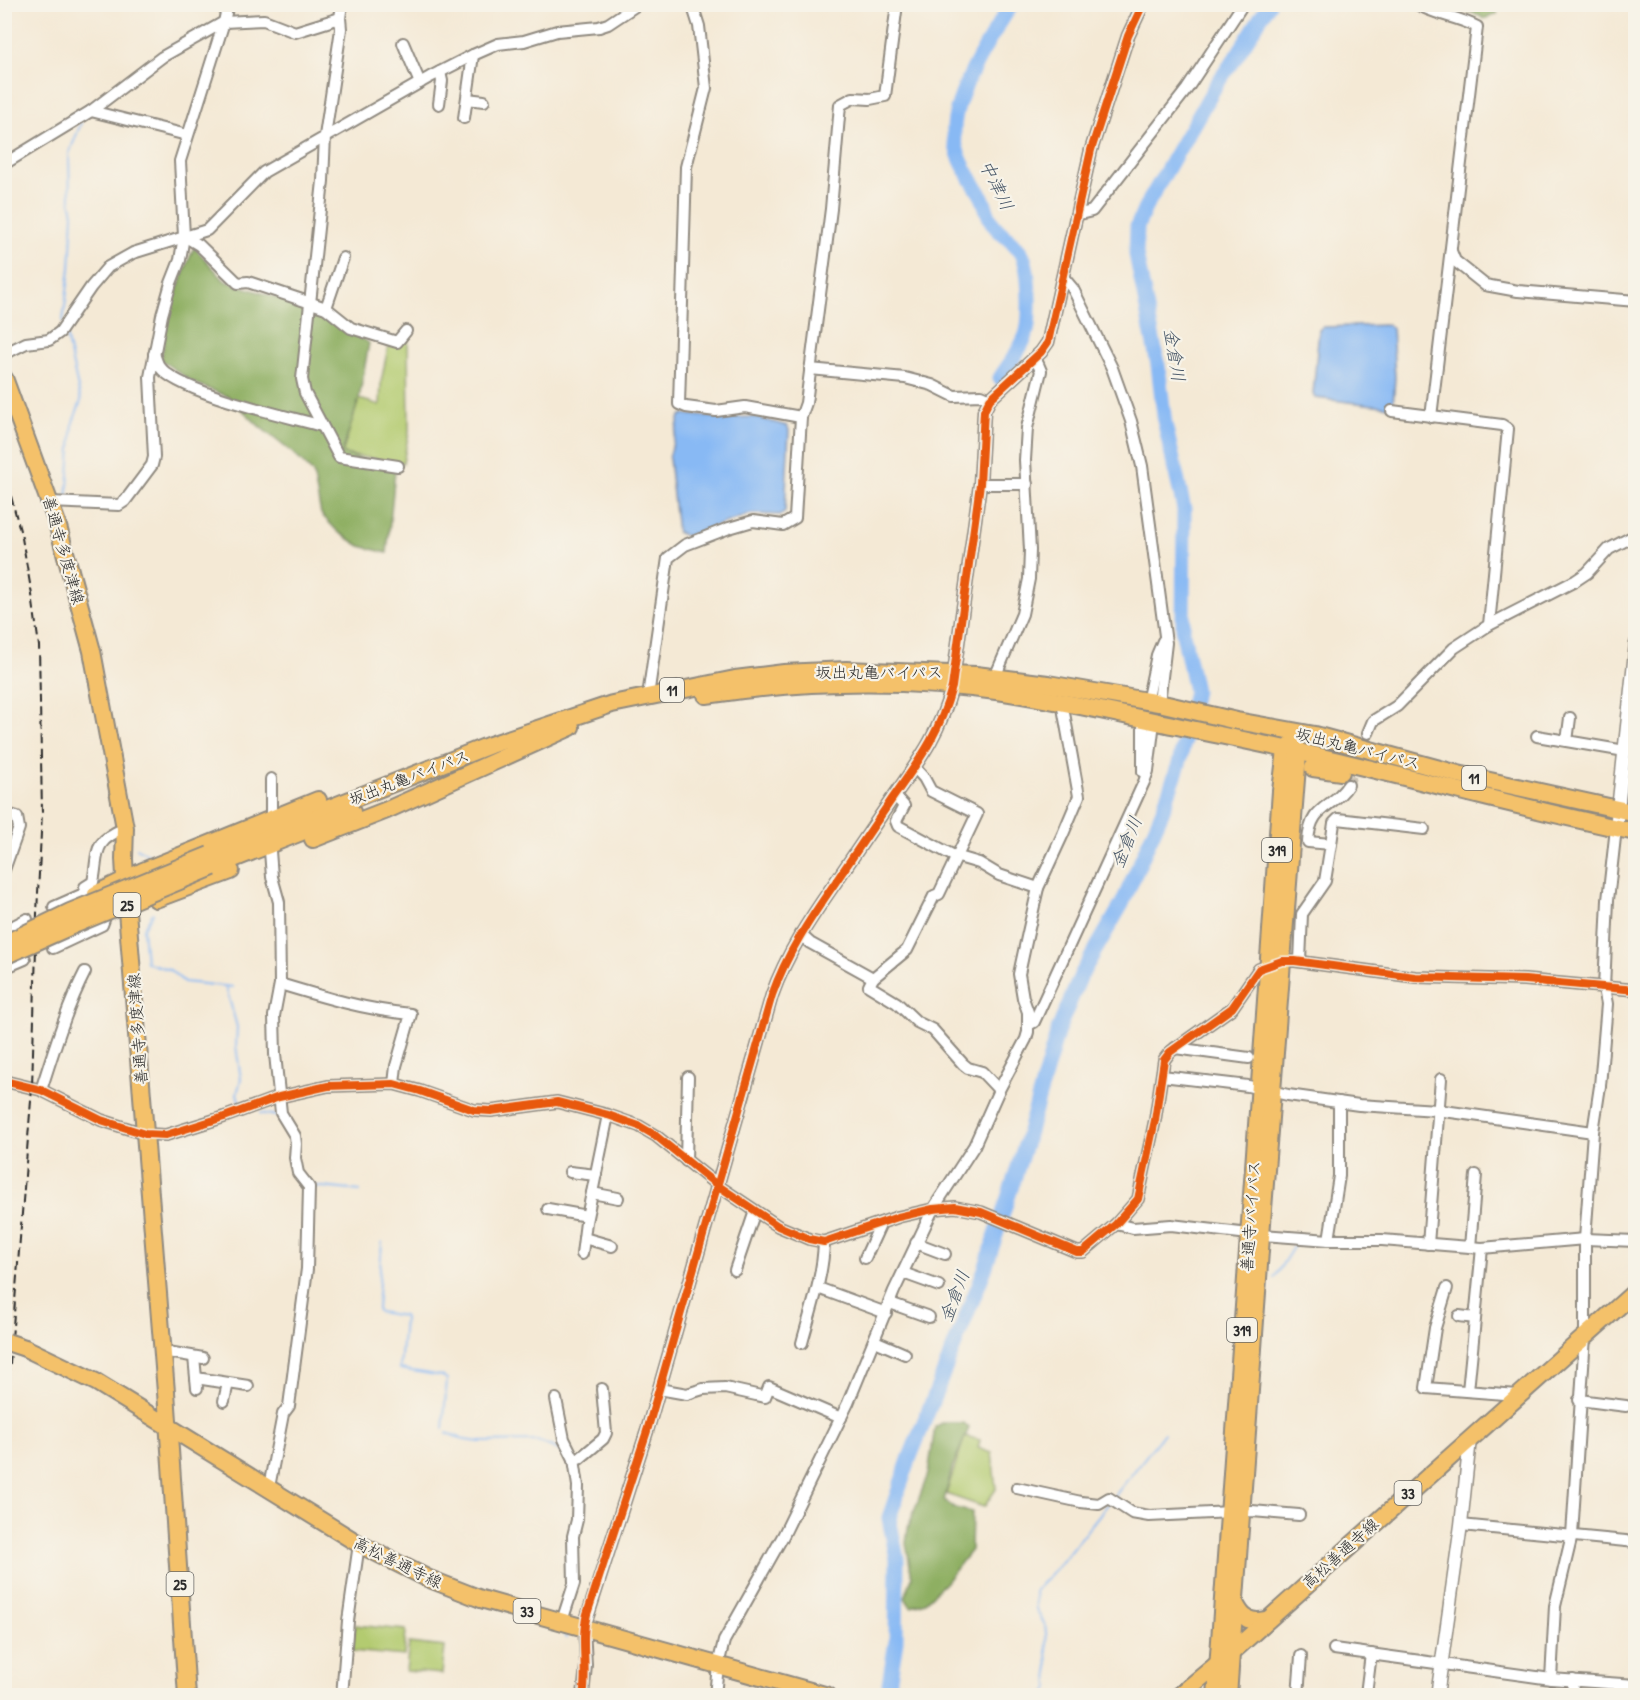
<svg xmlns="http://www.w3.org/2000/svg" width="1640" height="1700" font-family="'Patrick Hand','Klee One',sans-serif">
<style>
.green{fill:#b3cb70;stroke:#6f7b4e;stroke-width:1.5}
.forest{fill:#8eaf62;stroke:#5c6d46;stroke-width:1.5}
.water{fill:#88b9f4;stroke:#5a7290;stroke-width:1.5}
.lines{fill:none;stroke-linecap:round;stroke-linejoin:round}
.stream{stroke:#88b9f4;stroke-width:2}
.river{stroke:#88b9f4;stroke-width:15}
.minor-tunnel{stroke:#ccc3b3;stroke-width:10;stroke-dasharray:10 5;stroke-linecap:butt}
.minor-casing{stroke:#908a80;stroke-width:14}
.tertiary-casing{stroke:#908a80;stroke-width:15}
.primary-casing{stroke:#908a80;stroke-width:20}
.trunk-casing{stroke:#908a80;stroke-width:20}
.minor{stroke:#fff;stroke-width:10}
.tertiary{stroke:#fff;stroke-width:12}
.primary{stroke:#f4c16a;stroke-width:16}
.trunk{stroke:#f4c16a;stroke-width:16}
.rail{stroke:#2b2b2b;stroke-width:2;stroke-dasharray:9 4.5;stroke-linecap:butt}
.primary-bridge-casing{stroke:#908a80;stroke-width:20;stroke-linecap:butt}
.trunk-bridge-casing{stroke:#908a80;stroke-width:20;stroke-linecap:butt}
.primary-bridge{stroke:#f4c16a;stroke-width:16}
.trunk-bridge{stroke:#f4c16a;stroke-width:16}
.cycleway-casing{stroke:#f7f3e8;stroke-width:11}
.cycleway{stroke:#e8590c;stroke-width:8}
.labels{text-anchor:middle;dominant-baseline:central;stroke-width:4.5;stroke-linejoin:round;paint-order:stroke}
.shield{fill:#f7f3e8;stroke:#686764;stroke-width:1.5}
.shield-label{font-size:15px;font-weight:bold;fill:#2b2b2b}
.street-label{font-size:16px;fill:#2b2b2b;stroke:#f7f3e8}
.water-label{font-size:18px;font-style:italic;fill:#475667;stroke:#f7f3e8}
</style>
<rect width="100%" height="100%" fill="#f7f3e8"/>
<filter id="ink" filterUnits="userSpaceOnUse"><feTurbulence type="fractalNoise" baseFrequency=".0167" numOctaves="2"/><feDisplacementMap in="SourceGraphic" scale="12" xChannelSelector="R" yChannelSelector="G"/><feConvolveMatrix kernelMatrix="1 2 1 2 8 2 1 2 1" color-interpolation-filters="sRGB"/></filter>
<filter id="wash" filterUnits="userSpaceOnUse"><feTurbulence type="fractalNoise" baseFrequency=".008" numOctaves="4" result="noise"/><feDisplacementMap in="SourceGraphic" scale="24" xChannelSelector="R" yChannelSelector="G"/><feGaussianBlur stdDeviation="1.35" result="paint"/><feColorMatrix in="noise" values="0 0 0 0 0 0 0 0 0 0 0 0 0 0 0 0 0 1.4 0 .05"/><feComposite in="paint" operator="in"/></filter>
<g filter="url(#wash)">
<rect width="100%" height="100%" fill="#f4e9d5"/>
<g class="green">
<polygon points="408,336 409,432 403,463 342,454 359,399 380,405 381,382 388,347 399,345"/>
<polygon points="965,1436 980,1440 978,1448 992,1453 996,1489 984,1507 946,1494"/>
<polygon points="355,1625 406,1630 404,1656 352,1651"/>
<polygon points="409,1643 445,1647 442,1674 406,1671"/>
</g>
<g class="forest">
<path d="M1432,5H1498L1497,14L1484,19C1468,6 1445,13 1432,5Z"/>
<polygon points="194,247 225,281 303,306 342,325 369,343 359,399 342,453 395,471 387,553 360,546 338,532 321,514 313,473 294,454 260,427 229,397 194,383 161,360 169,310"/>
<polygon points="942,1423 964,1423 969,1428 952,1468 944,1501 955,1508 972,1512 971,1550 945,1583 925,1602 911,1607 905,1598 912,1577 906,1543 908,1528 928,1474 935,1427"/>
</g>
<g class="water">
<polygon points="1388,325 1392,328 1395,377 1393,405 1391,407 1315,398 1313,394 1319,330 1323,327"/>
<polygon points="684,414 718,418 755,417 787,426 789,430 785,512 781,515 751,514 686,536 677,532 669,458 680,416"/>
</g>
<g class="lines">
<g class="stream">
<polyline points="166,49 182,40"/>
<polyline points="63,321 70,268 73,214 70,200 69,154 81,123"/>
<polyline points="66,335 81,401 73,422 67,500"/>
<polyline points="65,523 66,508"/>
<polyline points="137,848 151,857"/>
<polyline points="153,913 143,929 146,962 170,970 184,982 233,987"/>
<polyline points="226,987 237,1027 236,1046 241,1079 237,1094 241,1107"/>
<polyline points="260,1113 277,1116"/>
<polyline points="312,1186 360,1191"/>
<polyline points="382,1242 377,1309 379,1312 403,1316 404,1318 400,1369 442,1376 447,1379 443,1429"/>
<polyline points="1274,1278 1295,1244"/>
<polyline points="447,1433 465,1440 480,1442 537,1441 559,1450 569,1460"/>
<polyline points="1114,1497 1164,1433"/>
<polyline points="562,1630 566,1638"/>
<polyline points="577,1696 579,1687"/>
<polyline points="1045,1696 1049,1688 1046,1633 1045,1625 1036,1609 1035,1591 1061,1563 1108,1504"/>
</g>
<g class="river">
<path d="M1000,378C1009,364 1020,351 1026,335C1031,320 1030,268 1022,254C1015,242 1001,235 993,224C987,216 986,204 981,195C969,176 955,156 954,133C952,97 992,34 1012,4"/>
<polyline points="887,1696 896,1641 897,1559 889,1518 910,1457 985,1269 1025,1145 1058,1030 1081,975 1122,904 1162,812 1179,764 1195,691 1183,633 1184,509 1165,424 1158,365 1136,254 1137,227 1145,208 1216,85 1236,57 1269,4"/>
</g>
</g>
</g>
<g filter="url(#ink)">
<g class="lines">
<polyline class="minor-tunnel" points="1348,785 1368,733"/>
<g class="minor-casing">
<g id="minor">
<polyline points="342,4 340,18 341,29 325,136 323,181 302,379 305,393 339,457 398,466"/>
<polyline points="692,4 699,26 706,88 686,167 679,404 686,407 716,411 745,407 801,417"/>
<path d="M1417,4C1435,15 1457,16 1477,27L1431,417"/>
<polyline points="403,43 420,83"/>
<polyline points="467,99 484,101"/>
<polyline points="439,104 442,81 440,72"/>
<polyline points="91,111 187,135"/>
<polyline points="464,118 473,55"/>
<polyline points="4,164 91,111 162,57 224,22 264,20 295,32 340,18"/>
<polyline points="1076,215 1092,211 1187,89 1243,4"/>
<polyline points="184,236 199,245 238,283 248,282 326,308 351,328 397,342 406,331"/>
<polyline points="1451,251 1455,261 1485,285 1518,291 1636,301"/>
<polyline points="1063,277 1073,289 1112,368 1131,421 1142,466 1166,643 1159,703"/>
<polyline points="326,308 343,258"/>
<polyline points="4,354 26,343 49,340 60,332 91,287 108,267 133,253 207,230 264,172 430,77 473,55 498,44 524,41 557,31 599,27 608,24 638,4"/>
<path d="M154,354C156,358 157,364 160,367C179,393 287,416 322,426"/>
<polyline points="810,369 905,378 932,385 954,396 981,395 990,399"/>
<polyline points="1392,411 1502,425 1508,429 1489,625"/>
<polyline points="980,484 1027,484"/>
<polyline points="50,502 119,505 125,501 152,465 154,457 150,377 162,315 171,283 180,260 184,236 180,161 224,22 228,4"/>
<polyline points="995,677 1022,614 1029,579 1030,550 1025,460 1027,428 1041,371 1038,364 1033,359"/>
<polyline points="1149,693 1157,655 1163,641"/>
<polyline points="648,696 668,558 685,545 729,528 753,521 783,525 795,518 801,417 806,403 831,209 840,105 853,98 870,99 885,96 897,4"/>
<polyline points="1368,733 1373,721 1397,706 1454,648 1489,625 1575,581 1587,573 1609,549 1636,535"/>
<polyline points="1537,736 1625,751"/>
<polyline points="1567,741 1570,718"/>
<polyline points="915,768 924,778 931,791 977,814 939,894 934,896 907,950 873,978 869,986 897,1003 917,1022 933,1030 963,1064 968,1068 982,1072 999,1090"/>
<polyline points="1143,772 1143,727"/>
<polyline points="271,779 271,821"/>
<polyline points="895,796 904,806 896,821 898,826 952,855 979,863 999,875 1038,888"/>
<polyline points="4,813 17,817 19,828 4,870"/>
<polyline points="1331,844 1334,823 1338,819 1424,829"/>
<path d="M85,887L93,882C99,853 91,842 125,828"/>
<polyline points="4,931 27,919"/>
<polyline points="800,934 810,943 873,978"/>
<polyline points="53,948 102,925 105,917 94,895 88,892 54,907"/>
<path d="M1300,961L1302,914L1325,881L1331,844L1308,842C1310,804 1332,810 1348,785"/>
<polyline points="4,968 25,959"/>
<path d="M280,984C323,997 366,1010 411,1014L396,1066L394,1084"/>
<polyline points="1028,1025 1034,1022 1144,782 1148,771 1154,722"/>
<polyline points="1175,1048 1249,1058"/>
<polyline points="1162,1076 1248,1086 1288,1095 1359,1105 1437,1110 1593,1132"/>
<polyline points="4,1081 41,1090 101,1120 145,1134 166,1135 224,1117 279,1097 328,1086 394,1084 420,1091 474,1110 491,1111 557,1102 608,1115 639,1126 656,1136 717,1185 778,1226 809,1239 824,1242 898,1217 933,1209 955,1207 981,1212 1077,1252 1083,1252 1116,1224 1138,1199 1155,1120 1164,1060 1170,1052 1232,1008 1259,969 1282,961 1295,961 1415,977 1525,980 1636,990"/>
<path d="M41,1090C54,1050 66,1009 85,972"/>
<polyline points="686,1161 688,1077"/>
<polyline points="570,1172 596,1175"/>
<polyline points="592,1193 618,1198"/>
<polyline points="548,1209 587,1216"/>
<polyline points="1116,1224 1133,1228 1171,1225 1249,1234 1329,1240 1382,1240 1482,1248 1585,1239 1636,1241"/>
<polyline points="584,1238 612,1246"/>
<polyline points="1329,1240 1339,1176 1339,1102"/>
<polyline points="916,1243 945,1254"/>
<polyline points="1428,1244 1441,1079"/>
<polyline points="1470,1247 1476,1175"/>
<polyline points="582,1254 586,1222 608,1115"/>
<polyline points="865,1258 881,1223"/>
<polyline points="735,1270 755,1211"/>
<polyline points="903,1273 939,1286"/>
<polyline points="818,1288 886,1313"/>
<polyline points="1447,1288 1435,1328 1426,1388 1518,1395"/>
<polyline points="890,1303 929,1317"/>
<polyline points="1459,1316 1475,1318"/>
<polyline points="875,1341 905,1354"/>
<path d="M802,1343C811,1309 823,1277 824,1242"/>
<polyline points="162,1351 203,1358"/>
<polyline points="194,1357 197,1388"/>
<polyline points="196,1378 248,1386"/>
<polyline points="659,1389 687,1394 703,1389 725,1388 765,1397 769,1387 841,1418"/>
<polyline points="1468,1391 1482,1248"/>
<polyline points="556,1399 564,1439 574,1459 578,1486 577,1520 573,1536 574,1584 562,1621"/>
<polyline points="1579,1400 1626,1406"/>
<polyline points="224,1401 228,1383"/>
<polyline points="574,1459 579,1459 603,1439 606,1433 602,1389"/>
<polyline points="270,1482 283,1414 289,1406 307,1269 309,1187 298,1173 295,1158 296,1144 295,1136 281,1113 275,1054 274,1016 280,984 279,902 272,877 270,851"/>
<polyline points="1017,1488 1081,1502 1099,1504 1109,1498 1132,1513 1149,1516 1252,1511 1299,1515"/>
<polyline points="1461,1525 1636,1542"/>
<polyline points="1334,1649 1551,1679 1636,1685"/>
<polyline points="1551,1679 1555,1606 1572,1535 1585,1336 1585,1239 1593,1132 1600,1086 1607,1004 1604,988 1608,900 1616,828"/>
<polyline points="1366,1694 1371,1654"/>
<polyline points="342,1696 348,1621 359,1544"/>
<polyline points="583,1696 586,1665 584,1627"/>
<polyline points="715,1696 718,1665 724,1641 783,1536 848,1403 894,1291 933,1209 974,1146 999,1090 1026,1039 1028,1032 1028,1012 1023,998 1019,974 1027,937 1038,888 1063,834 1079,796 1062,702"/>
<polyline points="1298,1696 1301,1656"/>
<polyline points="1572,1696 1573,1680"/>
</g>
</g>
<g class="tertiary-casing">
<g id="tertiary">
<polyline points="1616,828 1636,643"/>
<path d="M584,1627L647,1431L772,995C787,953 810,919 835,883C854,855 873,827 892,799C920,759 939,735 952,687L980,484L984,411L990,399L1041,352L1048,342L1091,150L1128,36L1143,4"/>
<polyline points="1437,1696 1461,1525 1470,1439"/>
</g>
</g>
<g class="primary-casing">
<g id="primary">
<polyline points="4,378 57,523 92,651 125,828 124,859 127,911 166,1392 187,1696"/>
<polyline points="25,1348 96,1382 359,1544 427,1578 481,1599 828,1696"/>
<path d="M1235,1603C1243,1619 1249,1623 1267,1620"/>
<polyline points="1179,1696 1232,1652 1636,1291"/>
</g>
</g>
<g class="trunk-casing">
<g id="trunk">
<path d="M706,695C804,680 906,678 1004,692C1062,701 1119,714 1177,726C1228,737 1279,747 1330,759C1432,783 1533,811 1636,832"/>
<polyline points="1313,768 1341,772"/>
<polyline points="313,839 387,810 571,727"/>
<polyline points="210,855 490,745 612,704 735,679 784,673 846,670 976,675 1048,684 1159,703 1237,721 1315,735 1458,774 1636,813"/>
<polyline points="213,867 352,812"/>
<polyline points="96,894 143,871 318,800"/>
<polyline points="156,899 231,871"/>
<polyline points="1216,1696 1281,791 1286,750 1294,742"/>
<polyline points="1228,1696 1263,1209 1298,753 1296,743"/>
</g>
</g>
<use href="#minor" class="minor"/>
<use href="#tertiary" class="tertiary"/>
<use href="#primary" class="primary"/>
<use href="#trunk" class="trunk"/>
<g class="rail">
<polyline points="4,470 22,538 32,595 39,646 42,813 37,913 32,1088 4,1439"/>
<polyline points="4,1476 5,1433"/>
</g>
<g class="primary-bridge-casing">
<polyline id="primary-bridge" points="7,1342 25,1348"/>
</g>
<g class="trunk-bridge-casing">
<g id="trunk-bridge">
<polyline points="4,944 70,912 210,855"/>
<polyline points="4,956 76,924 213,867"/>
</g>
</g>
<use href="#primary-bridge" class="primary-bridge"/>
<use href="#trunk-bridge" class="trunk-bridge"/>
<g class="cycleway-casing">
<g id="cycleway">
<polyline points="4,1081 41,1090 101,1120 145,1134 166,1135 224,1117 279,1097 328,1086 394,1084 420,1091 474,1110 491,1111 557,1102 608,1115 639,1126 656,1136 717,1185 778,1226 809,1239 824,1242 898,1217 933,1209 955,1207 981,1212 1077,1252 1083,1252 1116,1224 1138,1199 1155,1120 1164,1060 1170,1052 1232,1008 1259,969 1282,961 1295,961 1415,977 1525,980 1636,990"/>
<path d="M583,1696C588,1668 580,1640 587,1614L647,1431L772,995C787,953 810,919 835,883C854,855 873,827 892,799C920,759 939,735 952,687L980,484L984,411L990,399L1041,352L1048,342L1091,150L1128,36L1143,4"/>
</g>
</g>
<use href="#cycleway" class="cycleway"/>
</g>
</g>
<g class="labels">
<g class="shield">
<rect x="660" y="678" width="24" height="24" rx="4.5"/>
<rect x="1462" y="766" width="24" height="24" rx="4.5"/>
<rect x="1262" y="838" width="30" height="24" rx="4.5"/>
<rect x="113.5" y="893" width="27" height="24" rx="4.5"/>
<rect x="1227" y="1318" width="30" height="24" rx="4.5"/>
<rect x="1394.5" y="1481" width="27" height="24" rx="4.5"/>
<rect x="166.5" y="1572" width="27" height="24" rx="4.5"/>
<rect x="513.5" y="1599" width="27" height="24" rx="4.5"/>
</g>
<g class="shield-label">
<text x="672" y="690">11</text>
<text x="1474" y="778">11</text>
<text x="1277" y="850">319</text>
<text x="127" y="905">25</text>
<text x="1242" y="1330">319</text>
<text x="1408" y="1493">33</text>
<text x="180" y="1584">25</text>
<text x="527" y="1611">33</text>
</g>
<g class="street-label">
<text transform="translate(64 550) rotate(74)">善通寺多度津線</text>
<text x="879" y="672">坂出丸亀バイパス</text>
<text transform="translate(1358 748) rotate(14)">坂出丸亀バイパス</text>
<text transform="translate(409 777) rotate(-21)">坂出丸亀バイパス</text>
<text transform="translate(137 1029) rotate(-94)">善通寺多度津線</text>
<text transform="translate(1250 1216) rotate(-86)">善通寺バイパス</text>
<text transform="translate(1340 1553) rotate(-42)">高松善通寺線</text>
<text transform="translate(398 1562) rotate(26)">高松善通寺線</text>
</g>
<g class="water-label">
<text transform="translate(997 185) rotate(64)">中津川</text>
<text transform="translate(1175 355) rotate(81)">金倉川</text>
<text transform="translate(1126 842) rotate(-68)">金倉川</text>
<text transform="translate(954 1296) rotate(-69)">金倉川</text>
</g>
</g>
<rect width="1640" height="1700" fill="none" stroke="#f7f3e8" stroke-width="24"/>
</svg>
